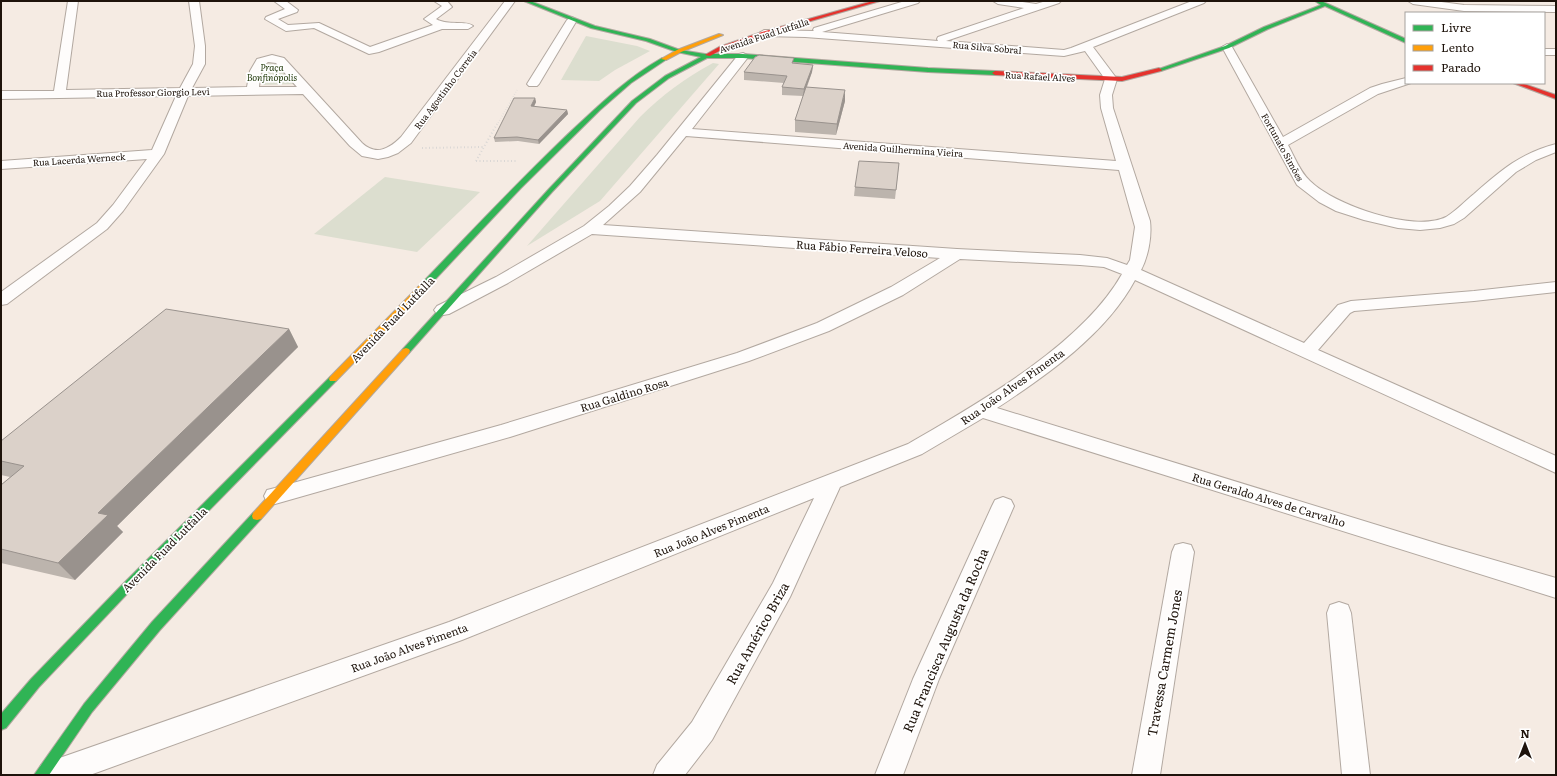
<svg xmlns="http://www.w3.org/2000/svg" width="1557" height="776" font-family="Literata,serif">
<style>
.green{fill:#dcdecf}
.lines{fill:none;stroke-linecap:round;stroke-linejoin:round}
.street-casing{stroke:#b2a8a0;stroke-width:2}
.fast-casing{stroke:#b2a8a0;stroke-width:2}
.slow-casing{stroke:#b2a8a0;stroke-width:2}
.jam-casing{stroke:#b2a8a0;stroke-width:2}
.path-far1{stroke:#dad7d5;stroke-width:1.5;stroke-dasharray:0.5 2;stroke-linecap:butt}
.path{stroke:#dad7d5;stroke-width:2;stroke-dasharray:1 2.5;stroke-linecap:butt}
.street{fill:#fefcfb;fill-rule:evenodd}
.fast{fill:#30b455;fill-rule:evenodd}
.slow{fill:#ff9f0a;fill-rule:evenodd}
.jam{fill:#e5322d;fill-rule:evenodd}
.wall{fill:#bcb4ad}
.shaded-wall{fill:#99928d}
.building{fill:#dbd1c9;stroke:#99928d}
.labels{text-anchor:middle;dominant-baseline:central;stroke-width:3.5;stroke-linejoin:round;paint-order:stroke}
.far-street-label{font-size:9px;fill:#1e130b;stroke:#fff}
.far-park-label{font-size:9px;font-style:italic;fill:#1b3302;stroke:#fff}
.street-label{font-size:11px;fill:#1e130b;stroke:#fff}
.near-street-label{font-size:13px;fill:#1e130b;stroke:#fff}
</style>
<rect width="100%" height="100%" fill="#f5ebe3"/>
<g class="green">
<polygon points="586,36 637,46 650,51 615,70 599,81 561,80"/>
<polygon points="276,61 295,84 262,85 258,68 262,63"/>
<path d="M713,63L719,64L600,201L527,246L640,117C662,95 685,78 713,63Z"/>
<polygon points="385,177 480,192 417,252 314,234"/>
</g>
<g class="lines">
<g class="street-casing">
<g id="street">
<path d="M68,1H78L66,90L180,88L193,64L195,46L189,1H199L205,46V64L192,88L247,87L250,71L257,59L272,55L284,58L362,143C376,156 389,149 401,137L505,1H515L411,143L398,153L388,157L378,159L362,156L350,146L303,94L188,96L164,154L123,211L107,229L7,304L1,305V292L97,223L113,205L147,159L1,169V161L152,150L176,96L1,99V91H54ZM268,62L276,63L297,87H259C260,79 260,67 268,62Z"/>
<path d="M274,1H286L298,10L297,12L278,19L288,25L319,23L370,47L433,25L424,19L442,6L434,1H447L452,7L436,19C448,26 467,20 473,26L468,29H442L379,52L369,54L314,28L286,31L265,19L266,17L285,9Z"/>
<path d="M905,1H920L918,3L822,32L938,41L937,39L938,37L1024,8L998,4L993,1H1016L1036,4L1046,1H1061L1059,3L946,41L1064,50L1071,48L1192,1H1206L1204,3L1093,47L1117,79L1112,95L1113,108L1150,221C1152,237 1148,257 1141,270L1304,343L1338,305L1351,301L1474,291L1556,282V292L1474,301L1354,311L1350,313L1318,350L1556,456V473L1135,280C1106,334 1047,375 997,408L1442,545L1556,578V598L983,418L922,454L840,487L790,597L712,740L685,775H653L657,765L692,722L773,583L814,498L462,640L90,775H37L41,765L51,761L449,622L908,444C977,404 1082,345 1122,274L1104,267L1080,265L960,259L903,295L829,331L749,361L510,437L275,504L267,502L264,496L267,490L275,488L501,425L737,353L817,323L891,287L940,258L592,234L508,283L449,314L443,315L437,314L434,310L437,306L496,277L546,248L584,226L609,206L630,186L657,155L739,54L743,53L749,56L692,129L1116,161L1101,108L1100,95L1105,79L1085,51L1064,56L805,37L764,36L759,33L764,30L814,31L813,30L814,28ZM686,136L1119,170L1135,227L1130,260L1127,265L1107,258L1080,255L957,249L603,225L640,192Z"/>
<polygon points="1408,1 1434,1 1464,5 1556,6 1556,12 1464,11 1413,4"/>
<polygon points="572,17 577,20 539,84 537,86 529,86 527,84 567,20"/>
<path d="M1227,44L1232,47L1283,137L1370,88L1382,84L1406,78V83H1411L1378,94L1288,145C1294,156 1300,172 1310,181C1334,205 1414,233 1446,217C1456,211 1465,201 1474,194C1501,170 1521,153 1556,144V152L1536,160L1516,172L1464,218L1454,224L1440,228L1420,230L1398,228L1364,220L1336,211L1319,202L1297,185L1222,47Z"/>
<rect x="1544" y="49" width="12" height="6"/>
<polygon points="1003,497 1011,500 1014,506 939,679 903,775 875,775 913,679 992,506 995,500"/>
<polygon points="1183,543 1191,545 1194,552 1160,775 1132,775 1172,552 1175,545"/>
<polygon points="1339,602 1348,605 1351,613 1370,775 1342,775 1327,613 1330,605"/>
</g>
</g>
<g class="fast-casing">
<g id="fast">
<polygon points="524,1 530,1 595,26 650,39 680,50 705,54 743,54 928,68 995,71 998,73 995,75 928,72 743,58 707,58 669,78 636,103 552,192 409,353 403,353 402,351 403,349 548,190 632,101 665,76 701,57 677,52 646,41 591,28"/>
<polygon points="1315,1 1321,1 1406,39 1406,43 1325,6 1268,29 1229,48 1161,71 1156,70 1225,46 1264,27 1321,5"/>
<path d="M662,58L667,59L631,83L600,110L521,188L428,287H422L421,285L422,283C469,234 515,185 564,138C595,109 625,79 662,58Z"/>
<polygon points="333,376 336,377 337,379 336,381 127,594 39,687 6,728 1,730 1,714 31,679 119,588 330,377"/>
<polygon points="257,512 261,513 262,516 261,519 160,630 92,712 49,775 34,775 84,704 152,622 253,513"/>
</g>
</g>
<g class="slow-casing">
<g id="slow">
<polygon points="719,34 723,35 681,52 666,60 661,59 677,50"/>
<polygon points="422,283 425,283 429,285 336,381 330,381 329,379 330,377"/>
<polygon points="406,348 409,349 410,351 409,353 261,519 257,520 253,519 252,516 253,513 403,349"/>
</g>
</g>
<g class="jam-casing">
<g id="jam">
<polygon points="873,1 880,1 766,34 723,49 710,56 705,55 719,47 762,32"/>
<polygon points="1159,68 1162,70 1161,71 1122,81 995,75 992,73 995,71 1122,77"/>
<polygon points="1513,83 1521,83 1556,95 1556,99"/>
</g>
</g>
<polyline class="path-far1" points="497,125 517,90"/>
<g class="path">
<polyline points="422,148 483,147"/>
<polyline points="476,161 497,124"/>
<polyline points="476,161 517,161"/>
</g>
<use href="#street" class="street"/>
<use href="#fast" class="fast"/>
<use href="#slow" class="slow"/>
<use href="#jam" class="jam"/>
</g>
<g class="wall">
<polygon points="794,63 813,65 812,72 807,87 845,101 836,135 795,132 795,120 803,96 782,95 782,87 784,83 744,80 744,72"/>
<polygon points="535,98 536,102 534,107 567,110 568,114 539,144 518,141 495,142 494,138"/>
<polygon points="899,163 895,199 854,196 855,187"/>
<polygon points="289,329 298,347 117,526 123,532 75,580 1,563 1,485 10,477 1,475 1,441"/>
</g>
<g class="shaded-wall">
<polygon points="813,65 812,72 803,96 804,89"/>
<polygon points="845,90 845,101 836,135 837,124"/>
<polygon points="535,98 536,102 532,110 531,106"/>
<polygon points="567,110 568,114 539,144 538,140"/>
<polygon points="289,329 298,347 117,526 123,532 75,580 58,563 98,513"/>
</g>
<g class="building">
<polygon points="759,55 794,58 792,63 813,65 804,89 782,87 787,76 744,72 755,57"/>
<polygon points="806,87 845,90 837,124 795,120"/>
<polygon points="514,98 535,98 531,106 567,110 538,140 517,137 494,138"/>
<polygon points="859,161 899,163 896,190 855,187"/>
<polygon points="166,309 289,329 98,513 108,515 58,563 1,549 1,485 24,466 1,461 1,441"/>
</g>
<g class="labels">
<g class="far-street-label">
<text transform="translate(764 35) rotate(-18)">Avenida Fuad Lutfalla</text>
<text transform="translate(987 47) rotate(5)">Rua Silva Sobral</text>
<text transform="translate(1040 76) rotate(3)">Rua Rafael Alves</text>
<text transform="translate(445 89) rotate(-53)">Rua Agostinho Correia</text>
<text transform="translate(153 92) rotate(-1)">Rua Professor Giorgio Levi</text>
<text transform="translate(1283 147) rotate(61)">Fortunato Simões</text>
<text transform="translate(903 149) rotate(4)">Avenida Guilhermina Vieira</text>
<text transform="translate(79 159) rotate(-4)">Rua Lacerda Werneck</text>
</g>
<g class="far-park-label">
<text x="272" y="67">Praça<tspan x="272" dy="10">Bonfinópolis</tspan></text>
</g>
<g class="street-label">
<text transform="translate(862 248) rotate(4)">Rua Fábio Ferreira Veloso</text>
<text transform="translate(392 319) rotate(-46)">Avenida Fuad Lutfalla</text>
<text transform="translate(1012 386) rotate(-35)">Rua João Alves Pimenta</text>
<text transform="translate(624 394) rotate(-17)">Rua Galdino Rosa</text>
<text transform="translate(1269 499) rotate(17)">Rua Geraldo Alves de Carvalho</text>
<text transform="translate(711 530) rotate(-22)">Rua João Alves Pimenta</text>
<text transform="translate(164 549) rotate(-45)">Avenida Fuad Lutfalla</text>
<text transform="translate(409 647) rotate(-20)">Rua João Alves Pimenta</text>
</g>
<g class="near-street-label">
<text transform="translate(757 633) rotate(-61)">Rua Américo Briza</text>
<text transform="translate(945 640) rotate(-67)">Rua Francisca Augusta da Rocha</text>
<text transform="translate(1164 663) rotate(-80)">Travessa Carmem Jones</text>
</g>
</g>
<rect width="1557" height="776" fill="none" stroke="#1e130b" stroke-width="4"/>
<rect x="1405" y="12" width="140" height="72" fill="#ffffff" stroke="#a5a19d"/>
<rect x="1413" y="25" width="20" height="6" fill="#30b455" stroke="#a5a19d"/>
<text x="1441" y="32" font-size="12" fill="#1e130b">Livre</text>
<rect x="1413" y="45" width="20" height="6" fill="#ff9f0a" stroke="#a5a19d"/>
<text x="1441" y="52" font-size="12" fill="#1e130b">Lento</text>
<rect x="1413" y="65" width="20" height="6" fill="#e5322d" stroke="#a5a19d"/>
<text x="1441" y="72" font-size="12" fill="#1e130b">Parado</text>
<g transform="translate(1525 744)" stroke="#ffffff" stroke-width="3" paint-order="stroke">
<path d="M0-3L7 15L0 10L-7 15Z" fill="#1e130b"/>
<text y="-6" font-size="11" font-weight="bold" text-anchor="middle" fill="#1e130b">N</text>
</g>
</svg>
